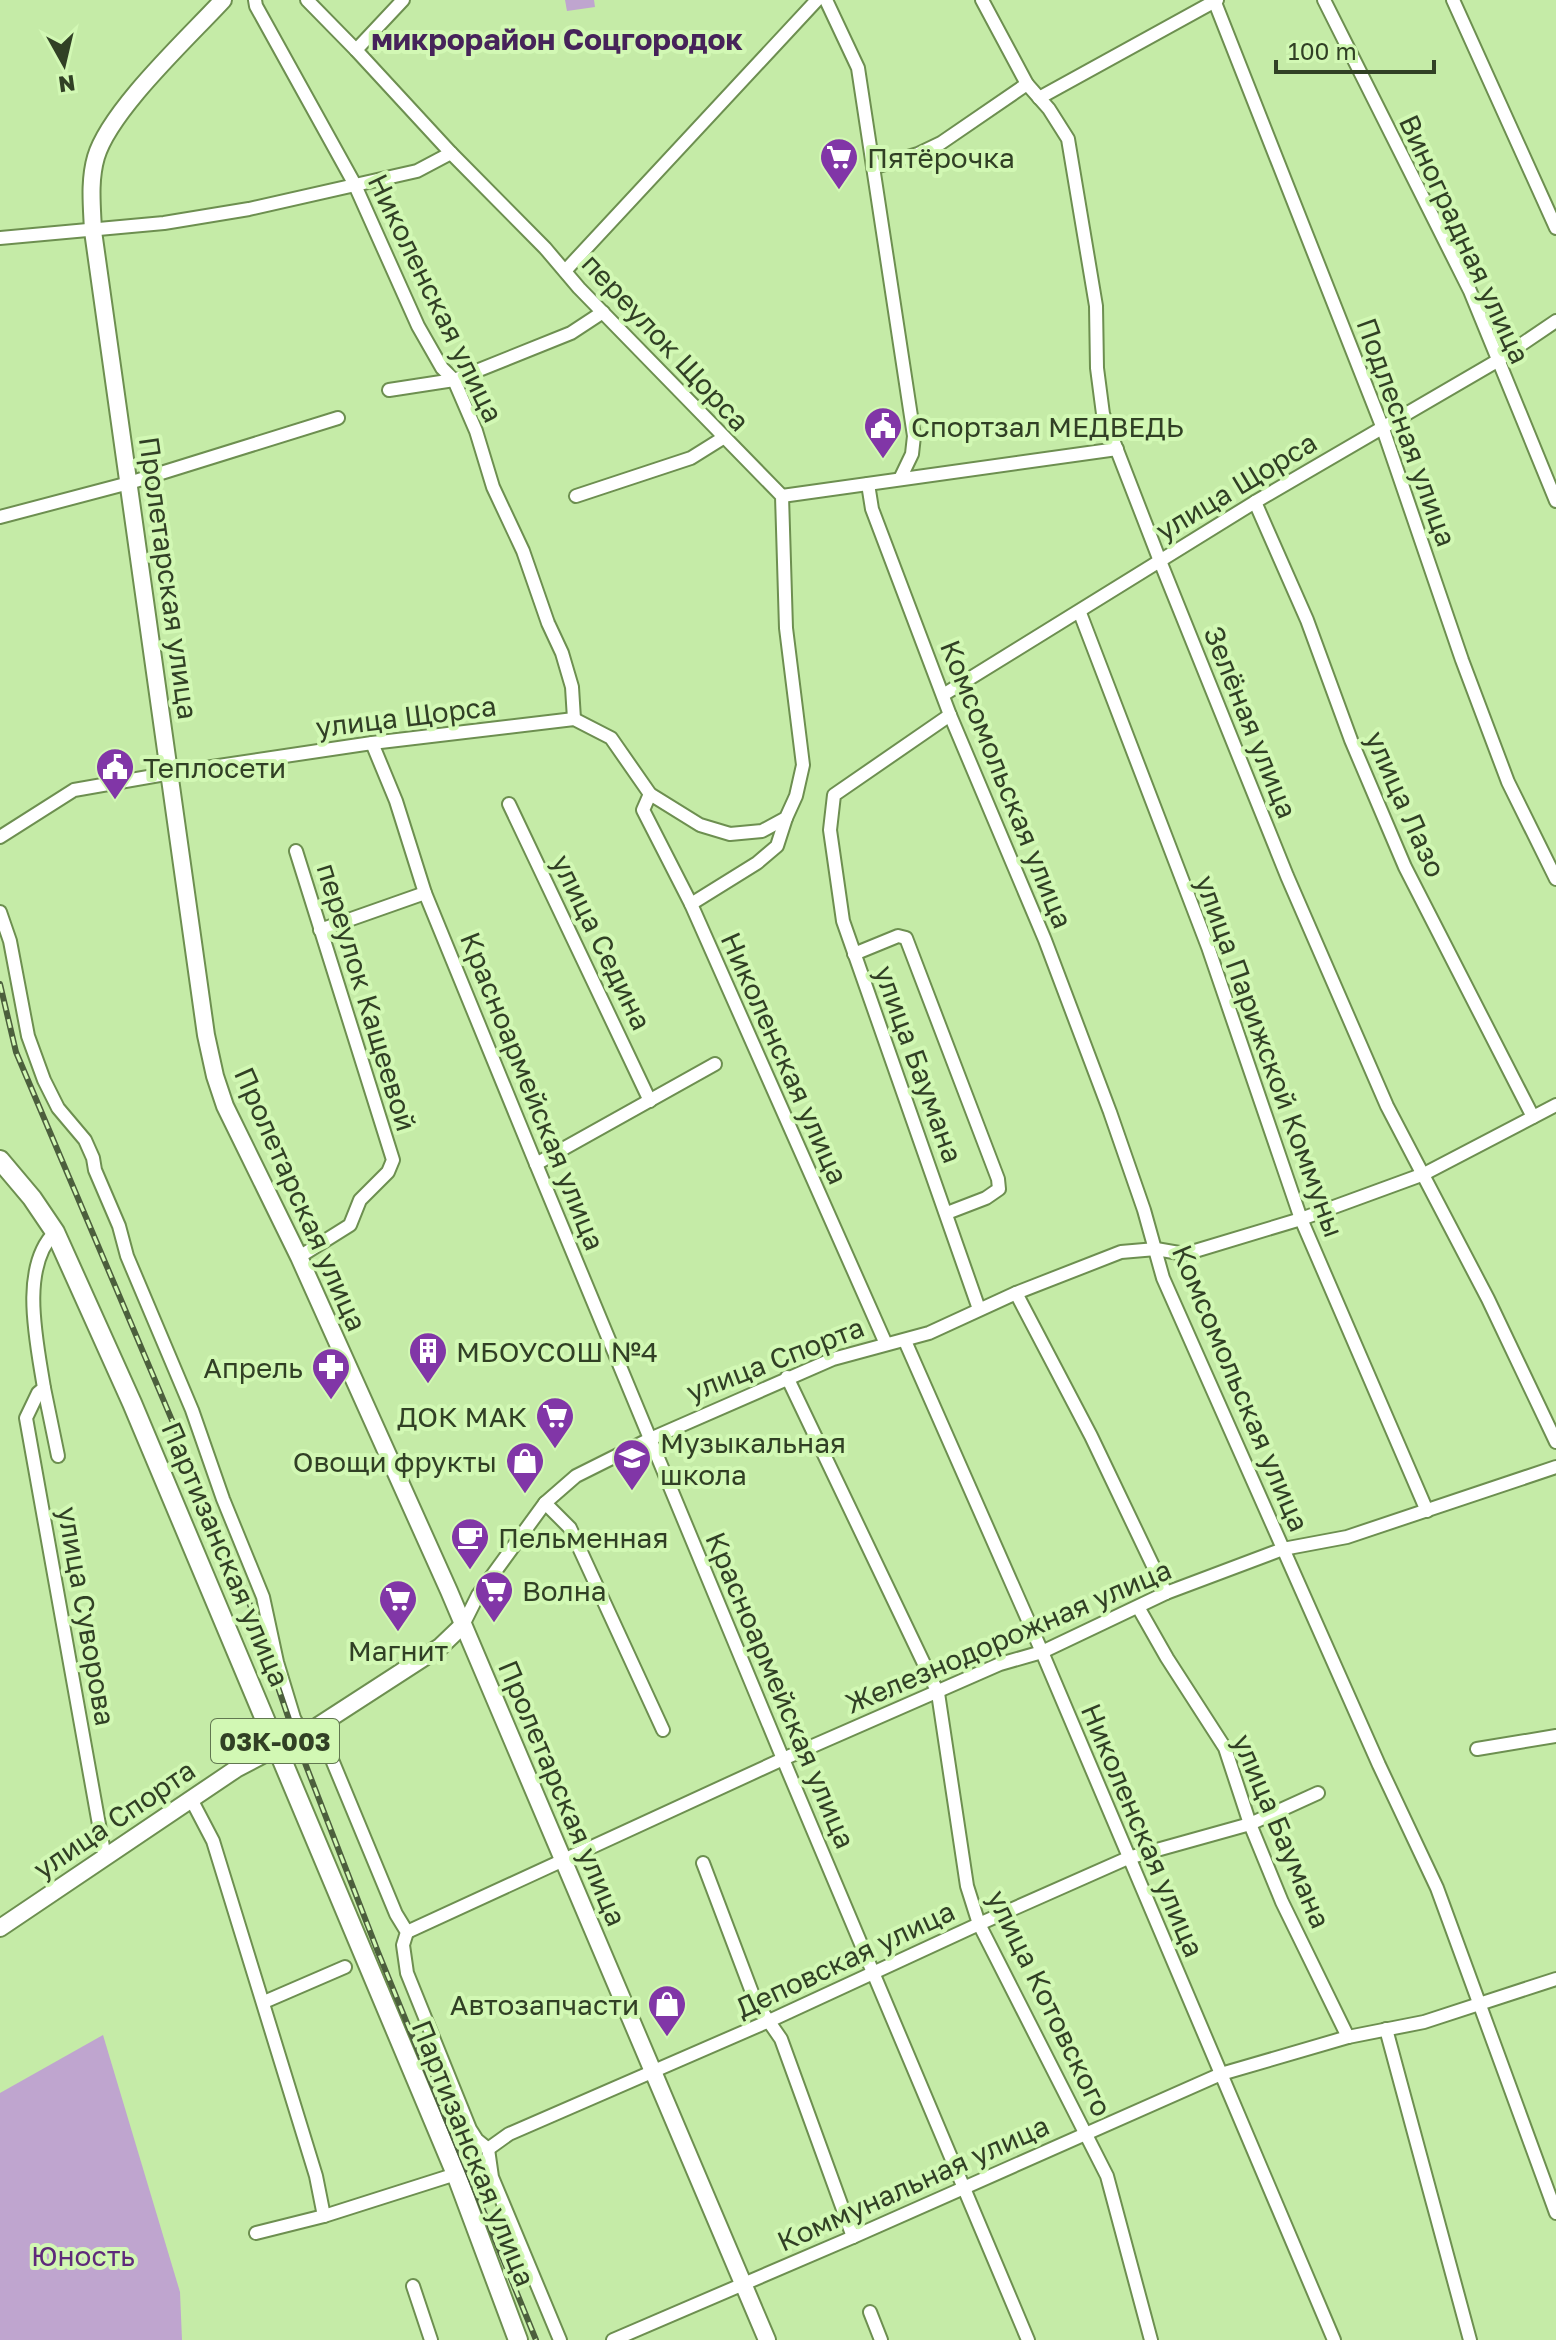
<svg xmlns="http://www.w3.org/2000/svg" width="1556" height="2340" font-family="'Golos Text',sans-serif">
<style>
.green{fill:#bfa5cf}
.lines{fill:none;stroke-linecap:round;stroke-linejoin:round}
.street-casing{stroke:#6d8f50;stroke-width:16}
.secondary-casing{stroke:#6d8f50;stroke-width:20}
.primary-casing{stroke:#6d8f50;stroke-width:22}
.street{stroke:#fff;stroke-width:12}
.secondary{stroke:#fff;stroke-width:16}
.primary{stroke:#fff;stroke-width:18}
.rail-casing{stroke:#4c5f3d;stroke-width:6}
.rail{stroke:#d2f8b4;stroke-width:3;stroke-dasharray:9;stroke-linecap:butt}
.labels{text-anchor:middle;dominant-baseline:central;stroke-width:8;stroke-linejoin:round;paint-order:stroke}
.shield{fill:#d2f8b4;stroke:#617750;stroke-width:2}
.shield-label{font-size:26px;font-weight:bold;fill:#314025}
.poi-label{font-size:28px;fill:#314025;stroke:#d2f8b4;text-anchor:start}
.street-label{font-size:28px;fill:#314025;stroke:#d2f8b4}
.park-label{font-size:28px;fill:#5e2a7a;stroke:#d2f8b4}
.neighbourhood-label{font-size:30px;font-weight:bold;fill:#46235a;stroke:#d2f8b4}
</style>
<rect width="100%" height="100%" fill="#c5eba7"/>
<g class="green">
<polygon points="565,0 594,0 595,7 567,11"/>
<polygon points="103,2035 180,2292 182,2340 0,2340 0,2093"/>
</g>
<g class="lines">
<g class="street-casing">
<g id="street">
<polyline points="255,0 256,6 354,183 418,326 442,368 454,380 476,431 493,487 523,551 548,623 562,653 572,687 574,719"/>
<polyline points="826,0 858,68 914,436 912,454 900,479"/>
<polyline points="982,0 1027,84 1049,109 1068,139 1096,306 1097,368 1103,414 1160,561 1287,876 1387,1106 1488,1299 1556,1442"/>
<polyline points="1214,0 1382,426 1462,660 1508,782 1556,879"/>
<polyline points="1324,0 1470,291 1556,501"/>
<polyline points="1453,0 1556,228"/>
<polyline points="356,50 403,0"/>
<polyline points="1039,98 1217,0"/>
<polyline points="875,167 918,154 941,143 1027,84"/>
<polyline points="0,238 164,223 249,209 417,171 451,153"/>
<polyline points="565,271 817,0"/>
<polyline points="389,390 454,380 571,333 603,312"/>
<polyline points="868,484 872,509 950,715 1045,940 1110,1112 1144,1210 1163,1278 1379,1765 1437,1888 1556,2213"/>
<polyline points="576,496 691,458 723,438"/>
<polyline points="782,496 1117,449"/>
<polyline points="1255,502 1307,620 1351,740 1405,867 1533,1117"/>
<polyline points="0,517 129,483 338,418"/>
<polyline points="1080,613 1208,947 1301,1219 1427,1511"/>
<polyline points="943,695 1255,502 1497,361 1556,321"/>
<polyline points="950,715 834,795 830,830 843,921 979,1309"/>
<polyline points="372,743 396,801 425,893 536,1164 783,1759 1028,2340"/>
<polyline points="650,794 643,810 691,904 886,1344"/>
<polyline points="509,804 650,1101"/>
<polyline points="0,837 74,790 171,773 372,743 574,719 611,738 650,794 700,825 730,834 762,831 786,818 796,796 803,765 786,628 782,496 579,288 545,248 451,153 356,50 307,0"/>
<polyline points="296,851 393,1160 388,1172 360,1200 350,1225 299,1257"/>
<polyline points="691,904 757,863 777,846 786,818"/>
<polyline points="0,912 10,941 28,1036 44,1080 58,1108 85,1140 93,1158 95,1170 119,1226 127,1256 192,1410 223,1499 263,1597 277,1662 294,1718 302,1733"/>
<polyline points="320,930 425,893"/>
<polyline points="854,954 898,936 906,938 998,1179 999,1189 986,1198 947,1213"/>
<polyline points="536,1164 715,1064"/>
<path d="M55,1232C19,1268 37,1343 44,1388L38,1393L26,1418L105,1858"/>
<polyline points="1016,1293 1091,1436 1166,1593"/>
<polyline points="905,1341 1042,1652 1334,2340"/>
<polyline points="787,1377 938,1693 967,1886 979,1924 1107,2176 1151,2340"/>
<polyline points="44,1388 58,1456"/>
<polyline points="545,1503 570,1528 663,1730"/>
<polyline points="1138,1607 1167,1658 1225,1748 1250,1824 1282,1902 1348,2037"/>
<polyline points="463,1625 478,1595 545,1503 576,1476 650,1439 833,1359 929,1333 1016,1293 1121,1252 1156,1249 1185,1254 1301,1219 1424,1174 1556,1105"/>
<polyline points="318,1726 396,1914 407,1932 403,1945 407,1973 470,2129 477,2140 488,2149 492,2177 560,2340"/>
<polyline points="1477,1749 1556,1736"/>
<polyline points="191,1799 213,1841 316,2176 324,2216"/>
<polyline points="703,1863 756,2003 781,2039 853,2237"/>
<polyline points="407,1932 783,1759 1000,1664 1042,1652 1166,1593 1283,1549 1347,1537 1556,1467"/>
<polyline points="264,2002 345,1967"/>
<polyline points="1386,2029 1470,2340"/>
<polyline points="488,2149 509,2134 769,2021 979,1924 1128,1858 1250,1824 1318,1793"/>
<polyline points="256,2233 324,2216 456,2174"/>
<polyline points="413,2286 431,2340"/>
<polyline points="870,2312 881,2340"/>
<polyline points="613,2340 853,2237 1221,2074 1348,2037 1424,2022 1556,1979"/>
</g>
</g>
<g class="secondary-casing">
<g id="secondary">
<path d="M223,0C188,38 110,110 96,157C89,181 92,206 93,231L206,1035L215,1076L225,1106L299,1257L449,1591L767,2340"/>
<polyline points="0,1928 236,1769 318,1726 440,1647 463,1625"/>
</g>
</g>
<g class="primary-casing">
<polyline id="primary" points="0,1160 32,1198 55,1232 132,1403 456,2174 518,2340"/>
</g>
<use href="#street" class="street"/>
<use href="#secondary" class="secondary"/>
<use href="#primary" class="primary"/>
<g class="rail-casing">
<polyline id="rail" points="0,984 16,1052 249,1602 295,1737 378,1952 536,2340"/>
</g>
<use href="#rail" class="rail"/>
</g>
<defs>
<g id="supermarket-pin" transform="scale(2)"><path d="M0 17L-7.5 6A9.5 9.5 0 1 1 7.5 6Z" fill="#8136a7" stroke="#d2f8b4"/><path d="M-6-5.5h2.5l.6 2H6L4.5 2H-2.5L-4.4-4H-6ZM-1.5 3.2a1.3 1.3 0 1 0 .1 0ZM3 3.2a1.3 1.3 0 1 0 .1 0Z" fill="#fff"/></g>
<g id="civic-pin" transform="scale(2)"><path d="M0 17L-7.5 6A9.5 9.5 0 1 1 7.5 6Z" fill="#8136a7" stroke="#d2f8b4"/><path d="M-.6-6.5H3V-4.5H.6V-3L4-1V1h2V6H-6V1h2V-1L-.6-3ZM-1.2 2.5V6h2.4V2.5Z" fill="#fff"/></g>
<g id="building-pin" transform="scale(2)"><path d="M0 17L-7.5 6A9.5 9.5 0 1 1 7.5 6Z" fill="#8136a7" stroke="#d2f8b4"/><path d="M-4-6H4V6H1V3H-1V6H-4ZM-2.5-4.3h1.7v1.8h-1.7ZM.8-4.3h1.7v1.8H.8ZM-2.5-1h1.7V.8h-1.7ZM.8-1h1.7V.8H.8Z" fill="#fff"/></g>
<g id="pharmacy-pin" transform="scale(2)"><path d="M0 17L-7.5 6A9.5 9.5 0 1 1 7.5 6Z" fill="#8136a7" stroke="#d2f8b4"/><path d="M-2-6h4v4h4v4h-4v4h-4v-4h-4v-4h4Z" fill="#fff"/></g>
<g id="school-pin" transform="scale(2)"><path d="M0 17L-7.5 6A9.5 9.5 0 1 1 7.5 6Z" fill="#8136a7" stroke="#d2f8b4"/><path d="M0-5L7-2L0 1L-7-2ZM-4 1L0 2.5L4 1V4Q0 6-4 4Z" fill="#fff"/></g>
<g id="shop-pin" transform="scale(2)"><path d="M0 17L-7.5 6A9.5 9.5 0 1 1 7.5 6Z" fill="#8136a7" stroke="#d2f8b4"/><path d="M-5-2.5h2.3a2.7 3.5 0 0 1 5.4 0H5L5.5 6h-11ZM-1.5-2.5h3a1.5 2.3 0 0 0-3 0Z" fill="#fff"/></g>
<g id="cafe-pin" transform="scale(2)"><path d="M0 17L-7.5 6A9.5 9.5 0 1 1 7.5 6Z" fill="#8136a7" stroke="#d2f8b4"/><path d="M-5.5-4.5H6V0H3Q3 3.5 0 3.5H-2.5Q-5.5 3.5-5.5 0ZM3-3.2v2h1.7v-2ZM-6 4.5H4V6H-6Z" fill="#fff"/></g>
</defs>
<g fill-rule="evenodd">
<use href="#supermarket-pin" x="839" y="157"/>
<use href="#civic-pin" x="883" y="426"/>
<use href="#civic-pin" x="115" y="767"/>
<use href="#building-pin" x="428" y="1351"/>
<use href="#pharmacy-pin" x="331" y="1367"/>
<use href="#supermarket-pin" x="555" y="1416"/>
<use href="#school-pin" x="632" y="1458"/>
<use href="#shop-pin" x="525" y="1461"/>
<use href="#cafe-pin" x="470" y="1537"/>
<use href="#supermarket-pin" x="494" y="1590"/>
<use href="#supermarket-pin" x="398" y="1599"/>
<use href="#shop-pin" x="667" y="2004"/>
</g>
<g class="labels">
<rect class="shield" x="211" y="1719" width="128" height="44" rx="6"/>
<g class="shield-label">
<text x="275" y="1741">03К-003</text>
</g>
<g class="poi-label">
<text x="867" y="157">Пятёрочка</text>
<text x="911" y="426">Спортзал МЕДВЕДЬ</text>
<text x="143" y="767">Теплосети</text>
<text x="456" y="1351">МБОУСОШ №4</text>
<text x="303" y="1367" text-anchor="end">Апрель</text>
<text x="527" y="1416" text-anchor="end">ДОК МАК</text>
<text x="660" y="1442">Музыкальная<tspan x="660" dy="32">школа</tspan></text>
<text x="497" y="1461" text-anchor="end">Овощи фрукты</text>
<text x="498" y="1537">Пельменная</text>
<text x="522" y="1590">Волна</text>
<text x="398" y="1650" text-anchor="middle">Магнит</text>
<text x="639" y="2004" text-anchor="end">Автозапчасти</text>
</g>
<g class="street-label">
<text transform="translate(1465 239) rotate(65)">Виноградная улица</text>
<text transform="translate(436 298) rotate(64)">Николенская улица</text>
<text transform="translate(666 342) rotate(47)">переулок Щорса</text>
<text transform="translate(1407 432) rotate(70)">Подлесная улица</text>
<text transform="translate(1236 486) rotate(-31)">улица Щорса</text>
<text transform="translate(169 578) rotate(82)">Пролетарская улица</text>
<text transform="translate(406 716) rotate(-7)">улица Щорса</text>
<text transform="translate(1251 722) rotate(68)">Зелёная улица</text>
<text transform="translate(1007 784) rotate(68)">Комсомольская улица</text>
<text transform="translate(1406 804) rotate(66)">улица Лазо</text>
<text transform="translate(602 942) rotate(64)">улица Седина</text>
<text transform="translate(367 997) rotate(73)">переулок Кащеевой</text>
<text transform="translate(1270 1056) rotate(70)">улица Парижской Коммуны</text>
<text transform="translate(785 1058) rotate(66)">Николенская улица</text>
<text transform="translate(919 1064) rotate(70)">улица Баумана</text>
<text transform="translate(533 1091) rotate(68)">Красноармейская улица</text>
<text transform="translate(301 1199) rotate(66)">Пролетарская улица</text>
<text transform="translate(775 1359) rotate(-21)">улица Спорта</text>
<text transform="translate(1241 1388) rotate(67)">Комсомольская улица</text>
<text transform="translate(226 1554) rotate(67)">Партизанская улица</text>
<text transform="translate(87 1616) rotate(80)">улица Суворова</text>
<text transform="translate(1008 1636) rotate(-23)">Железнодорожная улица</text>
<text transform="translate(781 1690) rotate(67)">Красноармейская улица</text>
<text transform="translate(563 1793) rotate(67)">Пролетарская улица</text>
<text transform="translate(114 1819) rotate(-34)">улица Спорта</text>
<text transform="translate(1143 1830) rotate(67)">Николенская улица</text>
<text transform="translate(1282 1831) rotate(67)">улица Баумана</text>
<text transform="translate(845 1959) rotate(-25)">Деповская улица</text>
<text transform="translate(1050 2003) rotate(64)">улица Котовского</text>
<text transform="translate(474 2153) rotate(68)">Партизанская улица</text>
<text transform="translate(913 2183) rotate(-24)">Коммунальная улица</text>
</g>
<g class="park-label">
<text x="83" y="2255">Юность</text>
</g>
<g class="neighbourhood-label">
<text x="557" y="39">микрорайон Соцгородок</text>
</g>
</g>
<g transform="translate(64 64) rotate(172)" stroke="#d2f8b4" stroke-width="6" paint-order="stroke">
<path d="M0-6L14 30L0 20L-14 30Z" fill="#314025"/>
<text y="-12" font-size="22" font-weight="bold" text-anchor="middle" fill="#314025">N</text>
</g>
<path d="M1276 60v12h158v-12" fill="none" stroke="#314025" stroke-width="4"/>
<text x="1288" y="60" font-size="24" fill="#314025" stroke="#d2f8b4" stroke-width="6" paint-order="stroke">100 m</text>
</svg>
